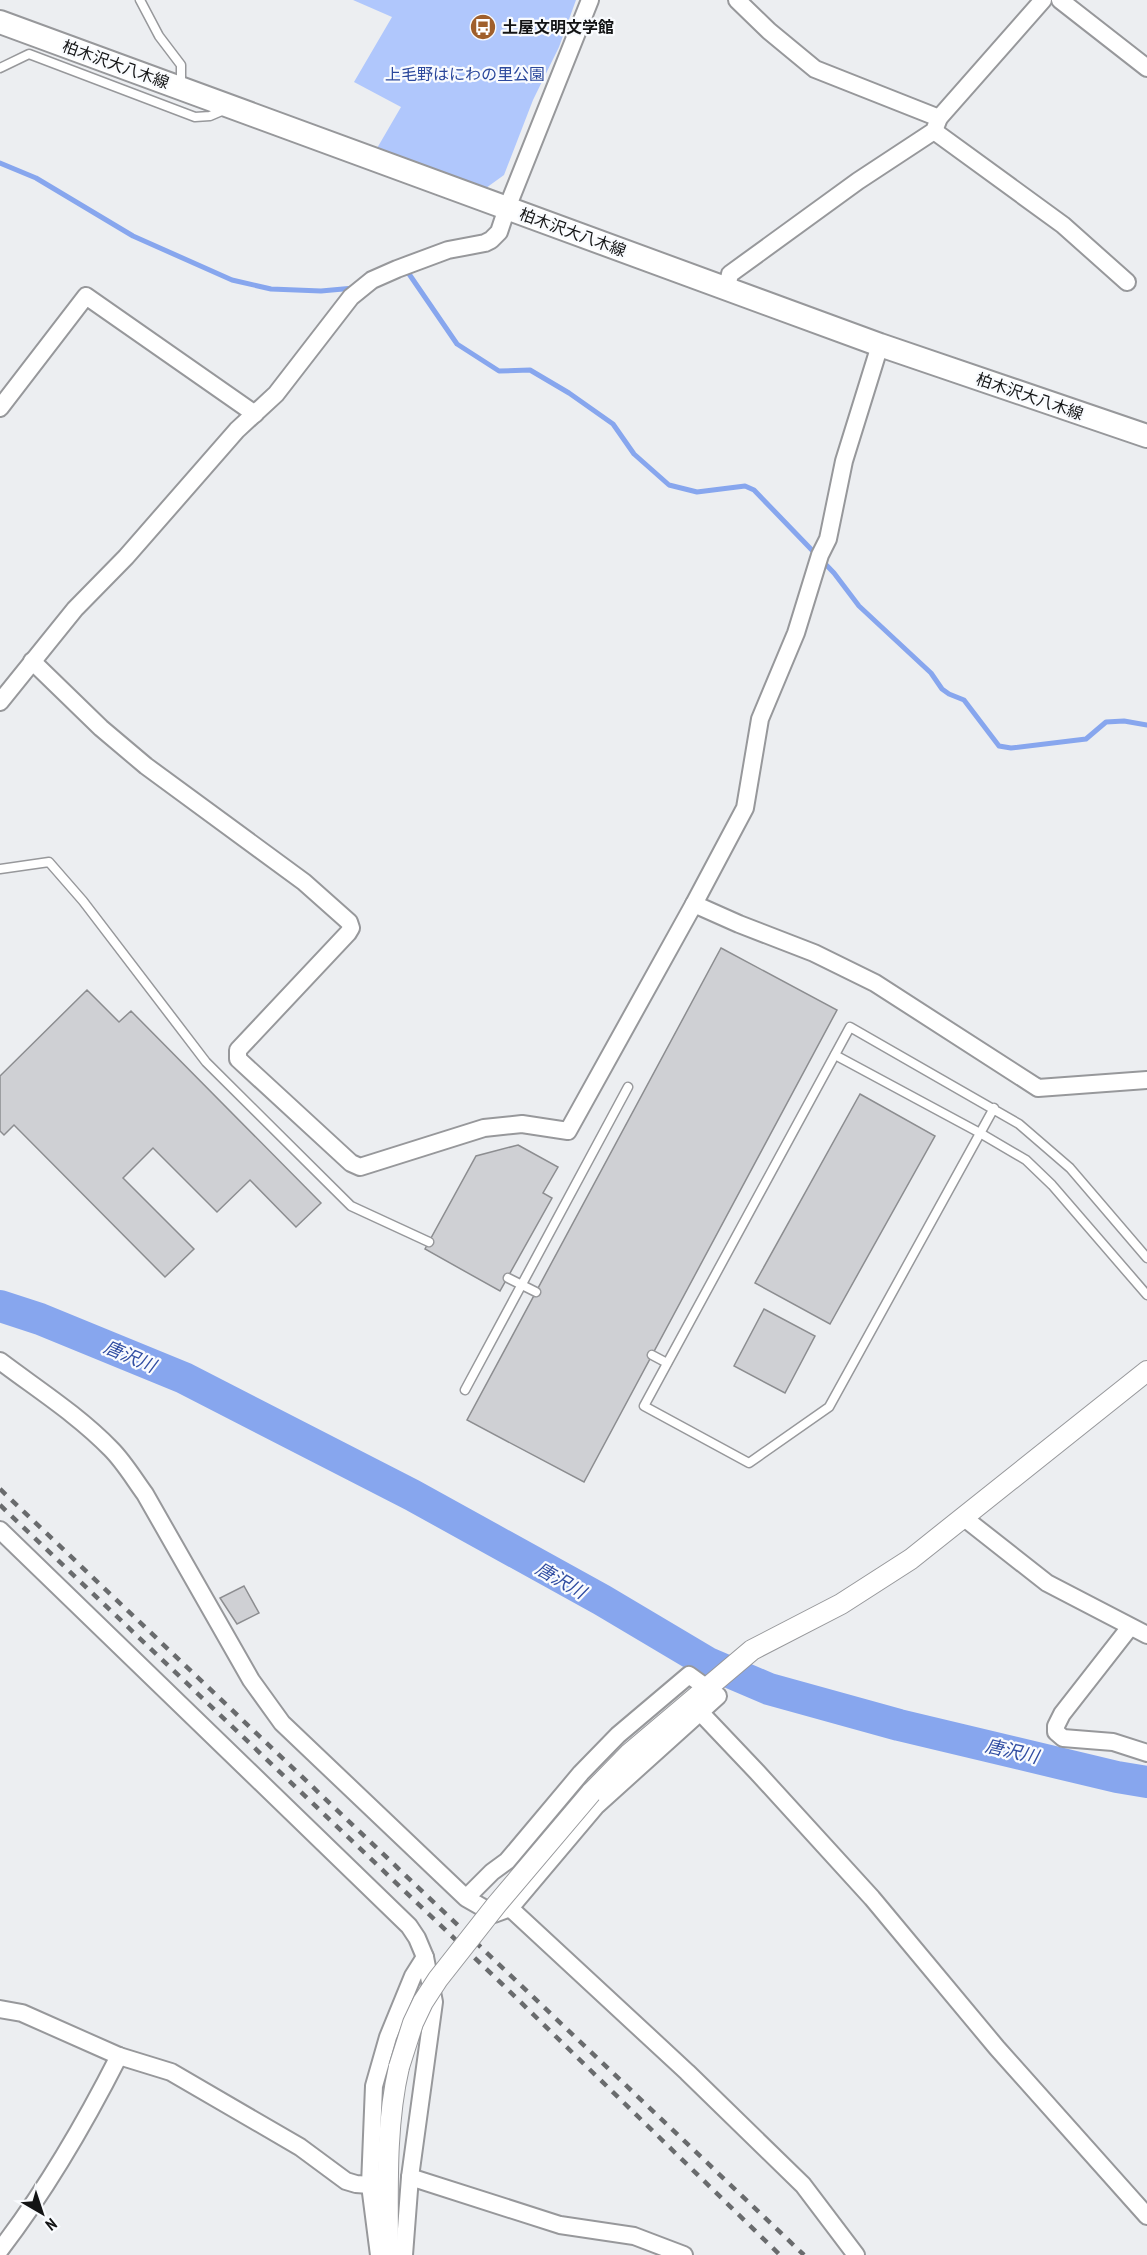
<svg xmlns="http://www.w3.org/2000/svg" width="1147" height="2255" font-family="'PT Sans Narrow','Noto Sans JP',sans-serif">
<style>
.green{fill:#b0c7fc}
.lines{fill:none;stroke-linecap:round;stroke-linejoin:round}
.stream{stroke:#87a6ee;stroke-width:5}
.river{stroke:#87a6ee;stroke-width:32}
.building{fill:#cfd0d4;stroke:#8c8d90;stroke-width:1.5}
.service-casing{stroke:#97989b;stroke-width:11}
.minor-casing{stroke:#97989b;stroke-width:20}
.tertiary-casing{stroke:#97989b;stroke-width:22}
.secondary-casing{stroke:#97989b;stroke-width:26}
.service{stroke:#fff;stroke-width:8}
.minor{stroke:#fff;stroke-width:16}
.tertiary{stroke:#fff;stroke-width:20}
.secondary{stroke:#fff;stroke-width:22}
.rail{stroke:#696b6d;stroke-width:4.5;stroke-dasharray:8 8;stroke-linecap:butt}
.tertiary-bridge-casing{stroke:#97989b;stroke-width:22;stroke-linecap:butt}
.tertiary-bridge{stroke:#fff;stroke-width:20}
.labels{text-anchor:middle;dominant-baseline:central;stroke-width:4.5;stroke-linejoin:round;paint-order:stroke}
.poi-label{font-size:16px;font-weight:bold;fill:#131415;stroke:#f9fbfe;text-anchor:start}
.street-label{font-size:16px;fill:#131415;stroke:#f9fbfe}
.park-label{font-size:16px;fill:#2b489c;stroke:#f9fbfe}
.water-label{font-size:18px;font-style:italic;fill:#304da2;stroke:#f9fbfe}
</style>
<rect width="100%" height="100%" fill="#eceef1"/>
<polygon class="green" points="353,0 576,0 559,47 533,100 504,175 486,188 376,150 401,107 354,82 392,17"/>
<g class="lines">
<g class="stream">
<polyline points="0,163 36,178 133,236 232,280 271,289 321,291 354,288"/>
<polyline points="404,272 407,271 457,344 499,371 530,370 569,393 613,424 634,454 669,485 697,492 745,486 754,490 834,573 859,606 931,673 942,689 949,694 964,700 999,746 1011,748 1086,739 1106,722 1124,721 1147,725"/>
</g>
<polyline class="river" points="0,1306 40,1319 184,1378 412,1495 602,1600 708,1663 769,1689 899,1725 1117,1777 1147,1782"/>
</g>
<g class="building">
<polygon points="476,22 486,26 484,31 474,27"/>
<polygon points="721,948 837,1010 584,1482 467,1420"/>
<polygon points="87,990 119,1022 131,1011 321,1203 296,1227 250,1180 217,1212 153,1148 123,1178 194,1249 165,1277 14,1125 4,1135 0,1131 0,1076"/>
<polygon points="860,1094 935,1136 830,1324 755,1283"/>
<polygon points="518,1145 558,1167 543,1193 552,1198 500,1291 425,1249 476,1156"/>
<polygon points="764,1309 815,1336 785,1393 734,1366"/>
<polygon points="244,1586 259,1613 237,1624 220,1598"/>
</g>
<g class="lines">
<g class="service-casing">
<g id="service">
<polyline points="140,0 159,36 181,65 181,87"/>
<polyline points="0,68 29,54 195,117 210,116 224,110"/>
<polyline points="0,869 49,862 83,901 206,1062 351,1206 429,1242"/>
<polyline points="835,1055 980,1133 1026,1160 1052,1185 1147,1295"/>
<polyline points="994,1108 829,1407 749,1463 644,1406 850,1027 1019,1124 1070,1168 1147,1258"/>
<polyline points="508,1278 536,1292"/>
<polyline points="652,1355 667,1363"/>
<polyline points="465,1390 628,1087"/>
</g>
</g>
<g class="minor-casing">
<g id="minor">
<polyline points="737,0 769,31 815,69 939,118"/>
<polyline points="1060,0 1147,68"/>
<polyline points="934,131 1063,225 1127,282"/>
<polyline points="727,287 730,274 858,181 934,131 939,118 1043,0"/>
<polyline points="0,408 86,296 255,414"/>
<polyline points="32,661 101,728 146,766 304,882 349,922 351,928 348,933 238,1050 238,1059 351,1163 360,1167 484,1128 522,1124 568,1131 694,904 739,924 814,953 875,983 1038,1088 1147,1080"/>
<polyline points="0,702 75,609 126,557 237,430 276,394 351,297 372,280 397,269 448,250 485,243 491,240 499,232 507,208 590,0"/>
<polyline points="694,904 745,808 760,719 796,633 820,555 828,539 844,461 880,345"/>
<path d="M0,1361C37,1389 78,1415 111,1449C124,1462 134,1479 145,1494L251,1680L282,1723L466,1898L494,1914L510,1908L596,1806L718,1696L689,1675L618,1735L581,1773L507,1861L492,1872L466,1898"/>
<polyline points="963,1517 1047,1583 1147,1635"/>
<polyline points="0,1530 409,1926 417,1938 425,1957 434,2002 410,2177 404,2255"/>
<polyline points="1130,1627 1062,1714 1056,1726 1056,1732 1063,1738 1113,1742 1147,1753"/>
<polyline points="700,1712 757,1772 872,1898 997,2048 1147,2216"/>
<polyline points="510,1908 687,2072 803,2185 856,2255"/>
<polyline points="0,2009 22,2013 119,2056 171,2072 300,2147 346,2181 356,2184 370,2185"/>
<polyline points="410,2177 560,2225 634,2236 684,2255"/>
<path d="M0,2250C46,2190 85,2123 119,2056"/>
<polyline points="379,2255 370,2185 374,2086 388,2037 413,1976 425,1957"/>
</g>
</g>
<g class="tertiary-casing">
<g id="tertiary">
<polyline points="591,1793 629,1754 752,1650 841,1604 911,1559 1147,1371"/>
<path d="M388,2255C388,2193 385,2127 399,2067"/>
</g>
</g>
<g class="secondary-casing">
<polyline id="secondary" points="0,22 880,345 1147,436"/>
</g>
<use href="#service" class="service"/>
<use href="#minor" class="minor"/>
<use href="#tertiary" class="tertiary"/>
<use href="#secondary" class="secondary"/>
<g class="rail">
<polyline points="0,1489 804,2255"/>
<polyline points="0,1505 501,1983 780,2255"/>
</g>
<g class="tertiary-bridge-casing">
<polyline id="tertiary-bridge" points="399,2067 413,2023 423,2002 438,1979 497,1904 591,1793"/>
</g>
<use href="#tertiary-bridge" class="tertiary-bridge"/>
</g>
<defs>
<g id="bus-disc" transform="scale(1.35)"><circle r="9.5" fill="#a05f2b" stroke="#f9fbfe"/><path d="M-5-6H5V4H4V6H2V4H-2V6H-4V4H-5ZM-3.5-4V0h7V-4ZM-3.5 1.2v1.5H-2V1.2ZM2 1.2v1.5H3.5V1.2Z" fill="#fff"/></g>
</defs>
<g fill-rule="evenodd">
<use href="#bus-disc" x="483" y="27"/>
</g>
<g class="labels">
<g class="poi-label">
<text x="502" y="27">土屋文明文学館</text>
</g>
<g class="street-label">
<text transform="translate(116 64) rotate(20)">柏木沢大八木線</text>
<text transform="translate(573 232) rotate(20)">柏木沢大八木線</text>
<text transform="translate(1030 396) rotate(19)">柏木沢大八木線</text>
</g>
<g class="park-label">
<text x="465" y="74">上毛野はにわの里公園</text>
</g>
<g class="water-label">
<text transform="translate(130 1356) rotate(23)">唐沢川</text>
<text transform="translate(561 1580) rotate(30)">唐沢川</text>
<text transform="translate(1012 1751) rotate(13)">唐沢川</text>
</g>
</g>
<g transform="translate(42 2213) rotate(141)" stroke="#f9fbfe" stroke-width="4.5" paint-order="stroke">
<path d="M0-4.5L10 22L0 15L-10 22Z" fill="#131415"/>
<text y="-9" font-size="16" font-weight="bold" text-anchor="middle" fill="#131415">N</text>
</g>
</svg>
